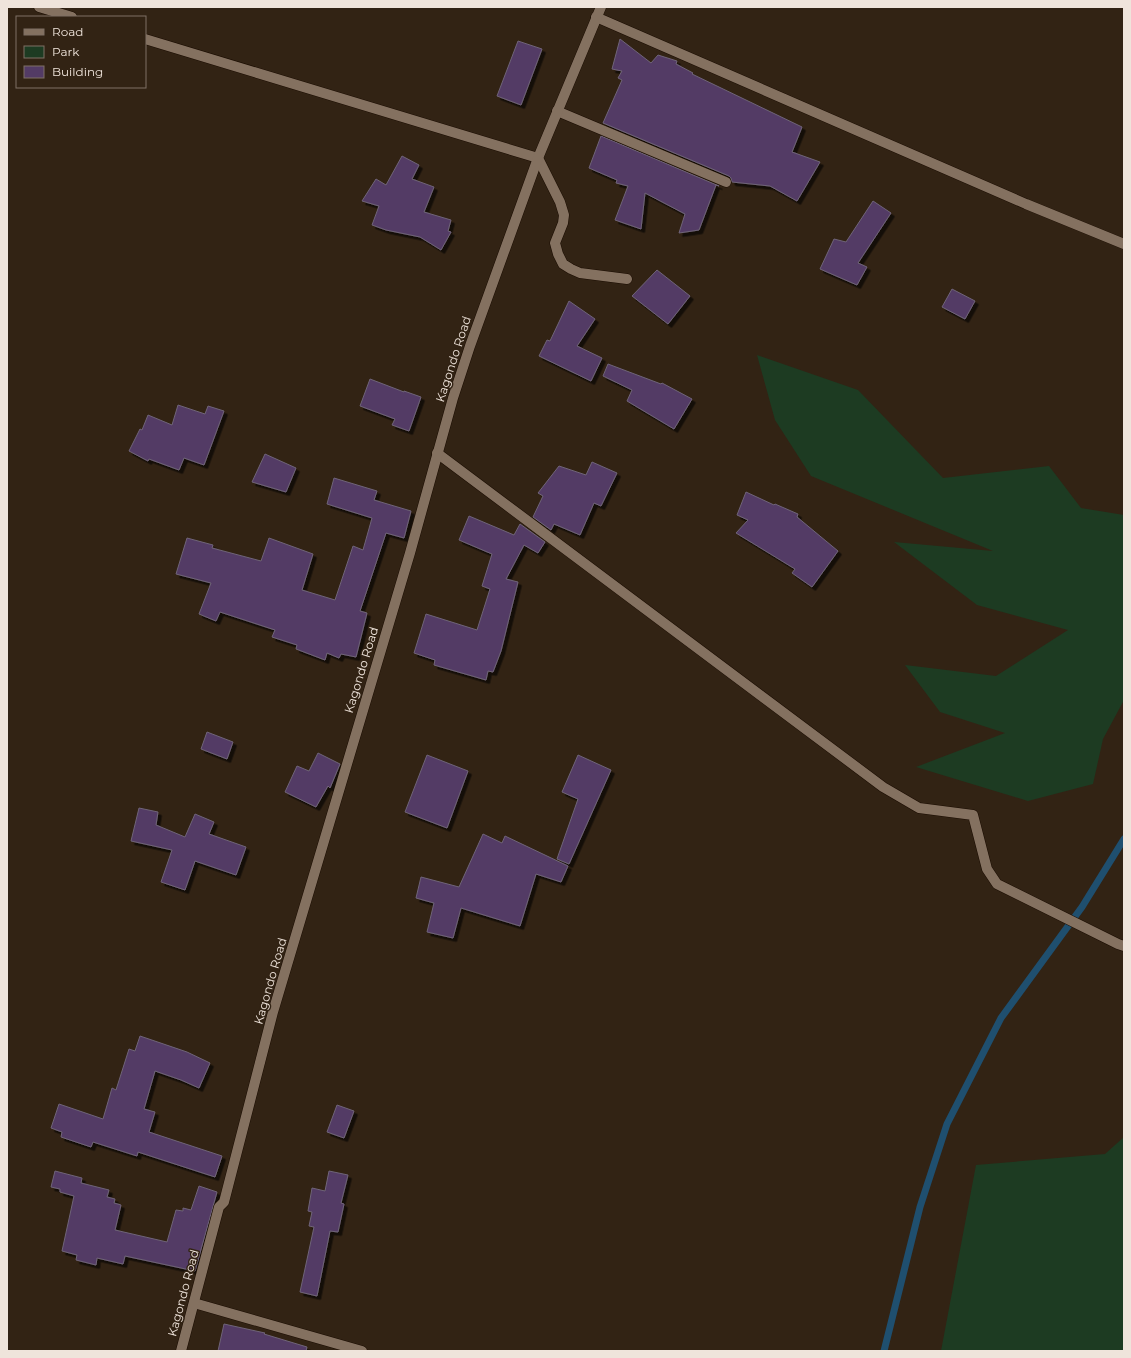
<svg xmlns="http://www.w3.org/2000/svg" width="1131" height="1358" font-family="Montserrat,sans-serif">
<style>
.green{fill:#1d3b22}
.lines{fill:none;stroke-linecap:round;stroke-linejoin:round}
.stream{stroke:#1f4f6f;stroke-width:7}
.building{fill:#533b65;stroke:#6f6478;filter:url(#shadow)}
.minor-casing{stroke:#1a0c01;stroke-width:11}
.minor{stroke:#847160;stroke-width:10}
.labels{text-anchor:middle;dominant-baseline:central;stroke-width:3;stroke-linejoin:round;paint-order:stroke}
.street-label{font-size:12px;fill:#efe4db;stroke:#322314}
</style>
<defs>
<filter id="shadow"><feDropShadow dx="3.5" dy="3.5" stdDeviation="0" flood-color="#0009"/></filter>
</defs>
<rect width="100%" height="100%" fill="#322314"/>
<g class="green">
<polygon points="757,355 858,390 943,478 1049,466 1081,508 1124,515 1124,700 1103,739 1093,784 1028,801 916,767 1005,733 940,712 905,665 996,676 1068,630 977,605 894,542 993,551 811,476 775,420"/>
<polygon points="1124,1137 1124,1351 941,1351 976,1165 1105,1154"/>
</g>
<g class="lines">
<polyline class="stream" points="884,1351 920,1207 947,1124 1001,1018 1082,907 1124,839"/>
</g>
<g class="building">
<polygon points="620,39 651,63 658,55 677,61 676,64 693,73 692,74 802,127 792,152 820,162 797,201 770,186 732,182 731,178 729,176 603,123 622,80 618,78 622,71 612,69"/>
<polygon points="518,41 542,49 521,105 497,96"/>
<polygon points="601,136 719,186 716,185 699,230 679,233 685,214 645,193 641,229 615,220 628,186 616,183 617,180 589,168"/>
<polygon points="402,156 419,165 412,179 434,187 424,212 451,220 448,231 451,232 441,250 420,237 386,230 372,225 379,206 362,201 376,179 386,185"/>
<polygon points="873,201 891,213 858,263 867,267 857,285 820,269 834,239 846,242"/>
<polygon points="657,270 690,296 668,324 632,296"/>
<polygon points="952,289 975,301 965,319 942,307"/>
<polygon points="569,301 595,319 577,346 602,358 591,381 539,356 547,340 550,341"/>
<polygon points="608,364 661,384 662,383 692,399 674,429 627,401 632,390 603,376"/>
<polygon points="370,379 404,392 404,391 421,397 409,431 392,425 395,419 360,406"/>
<polygon points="178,405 205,414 208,406 224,411 204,465 184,458 179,470 149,459 148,461 129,451 140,429 142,430 148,415 172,425"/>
<polygon points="265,454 296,468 286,492 252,482"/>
<polygon points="592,462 617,473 601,506 594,503 580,535 554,524 551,530 533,517 543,496 538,493 559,466 586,475"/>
<polygon points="334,478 377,491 374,500 411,511 404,538 386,533 360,611 367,613 356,657 341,654 339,658 327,653 325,660 296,649 297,645 272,637 275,630 220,612 216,621 199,614 211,583 176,574 187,538 213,545 212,548 261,561 269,538 313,554 302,590 335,600 353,546 363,550 372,518 327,504"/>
<polygon points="746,492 774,505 775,504 798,514 797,517 838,551 812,587 792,573 795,569 736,533 748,520 737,515"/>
<polygon points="469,516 514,535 520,524 545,542 538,553 524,545 506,579 518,582 501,651 493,672 488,671 486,680 434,665 435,660 414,653 426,614 477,630 490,589 482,586 492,554 459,540"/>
<polygon points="207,732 233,742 227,759 201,749"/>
<polygon points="318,753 340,764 330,788 328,786 316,807 285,792 297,766 309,771"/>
<polygon points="427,755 468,771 447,828 405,812"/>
<polygon points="578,755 611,770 569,864 557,859 578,799 562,792"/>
<polygon points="139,808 158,812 156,825 185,837 195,814 214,822 209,834 246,847 236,875 195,861 185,890 161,882 172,850 131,841"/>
<polygon points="483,834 502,843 505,836 568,866 561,882 536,874 520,926 461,908 453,938 427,932 434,903 416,898 421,877 459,887"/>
<polygon points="140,1036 187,1052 210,1063 199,1088 181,1080 155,1071 144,1109 155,1112 149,1132 222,1156 215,1177 138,1152 137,1156 93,1142 91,1147 61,1137 62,1132 51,1128 59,1104 103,1119 112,1088 116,1090 129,1049 135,1051"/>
<polygon points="337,1105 354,1111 344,1138 327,1132"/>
<polygon points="55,1171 82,1178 81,1183 109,1190 107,1197 115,1199 114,1203 121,1205 115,1230 167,1242 176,1210 183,1211 183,1208 191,1210 199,1186 217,1192 195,1271 125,1256 123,1264 97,1258 96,1265 76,1260 77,1255 62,1251 74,1196 60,1192 60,1189 51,1187"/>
<polygon points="329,1171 348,1175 341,1203 344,1204 338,1232 330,1231 317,1296 300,1292 314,1227 309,1226 312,1212 308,1211 312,1188 325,1191"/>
<polygon points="224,1324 265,1333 264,1334 307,1347 306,1351 218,1351"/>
</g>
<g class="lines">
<g class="minor-casing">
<g id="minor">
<polyline points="39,7 72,17"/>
<polyline points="596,17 1026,204 1124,244"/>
<polyline points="145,39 538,158 560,202 564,215 563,223 555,243 558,254 563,264 571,269 580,273 627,279"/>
<polyline points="557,111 726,182"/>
<polyline points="437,453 883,787 919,808 973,815 987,869 997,884 1118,944 1124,946"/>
<polyline points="194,1303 362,1351"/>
<polyline points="181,1351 219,1207 224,1202 273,1012 410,553 453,398 470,346 538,158 601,7"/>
</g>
</g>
<use href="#minor" class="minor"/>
</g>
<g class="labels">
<g class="street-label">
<text transform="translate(453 359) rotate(-72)">Kagondo Road</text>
<text transform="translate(361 670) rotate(-73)">Kagondo Road</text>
<text transform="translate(270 981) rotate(-74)">Kagondo Road</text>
<text transform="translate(183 1293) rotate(-75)">Kagondo Road</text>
</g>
</g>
<rect width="1131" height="1358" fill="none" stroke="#efe4db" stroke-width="16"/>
<rect x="16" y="16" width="130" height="72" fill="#322314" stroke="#7e7064"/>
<rect x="24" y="29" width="20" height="6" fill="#847160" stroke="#7e7064"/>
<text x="52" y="36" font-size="12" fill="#efe4db">Road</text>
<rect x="24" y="46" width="20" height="12" fill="#1d3b22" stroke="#7e7064"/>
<text x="52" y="56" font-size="12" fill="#efe4db">Park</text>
<rect x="24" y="66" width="20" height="12" fill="#533b65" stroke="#7e7064"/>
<text x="52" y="76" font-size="12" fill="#efe4db">Building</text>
</svg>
